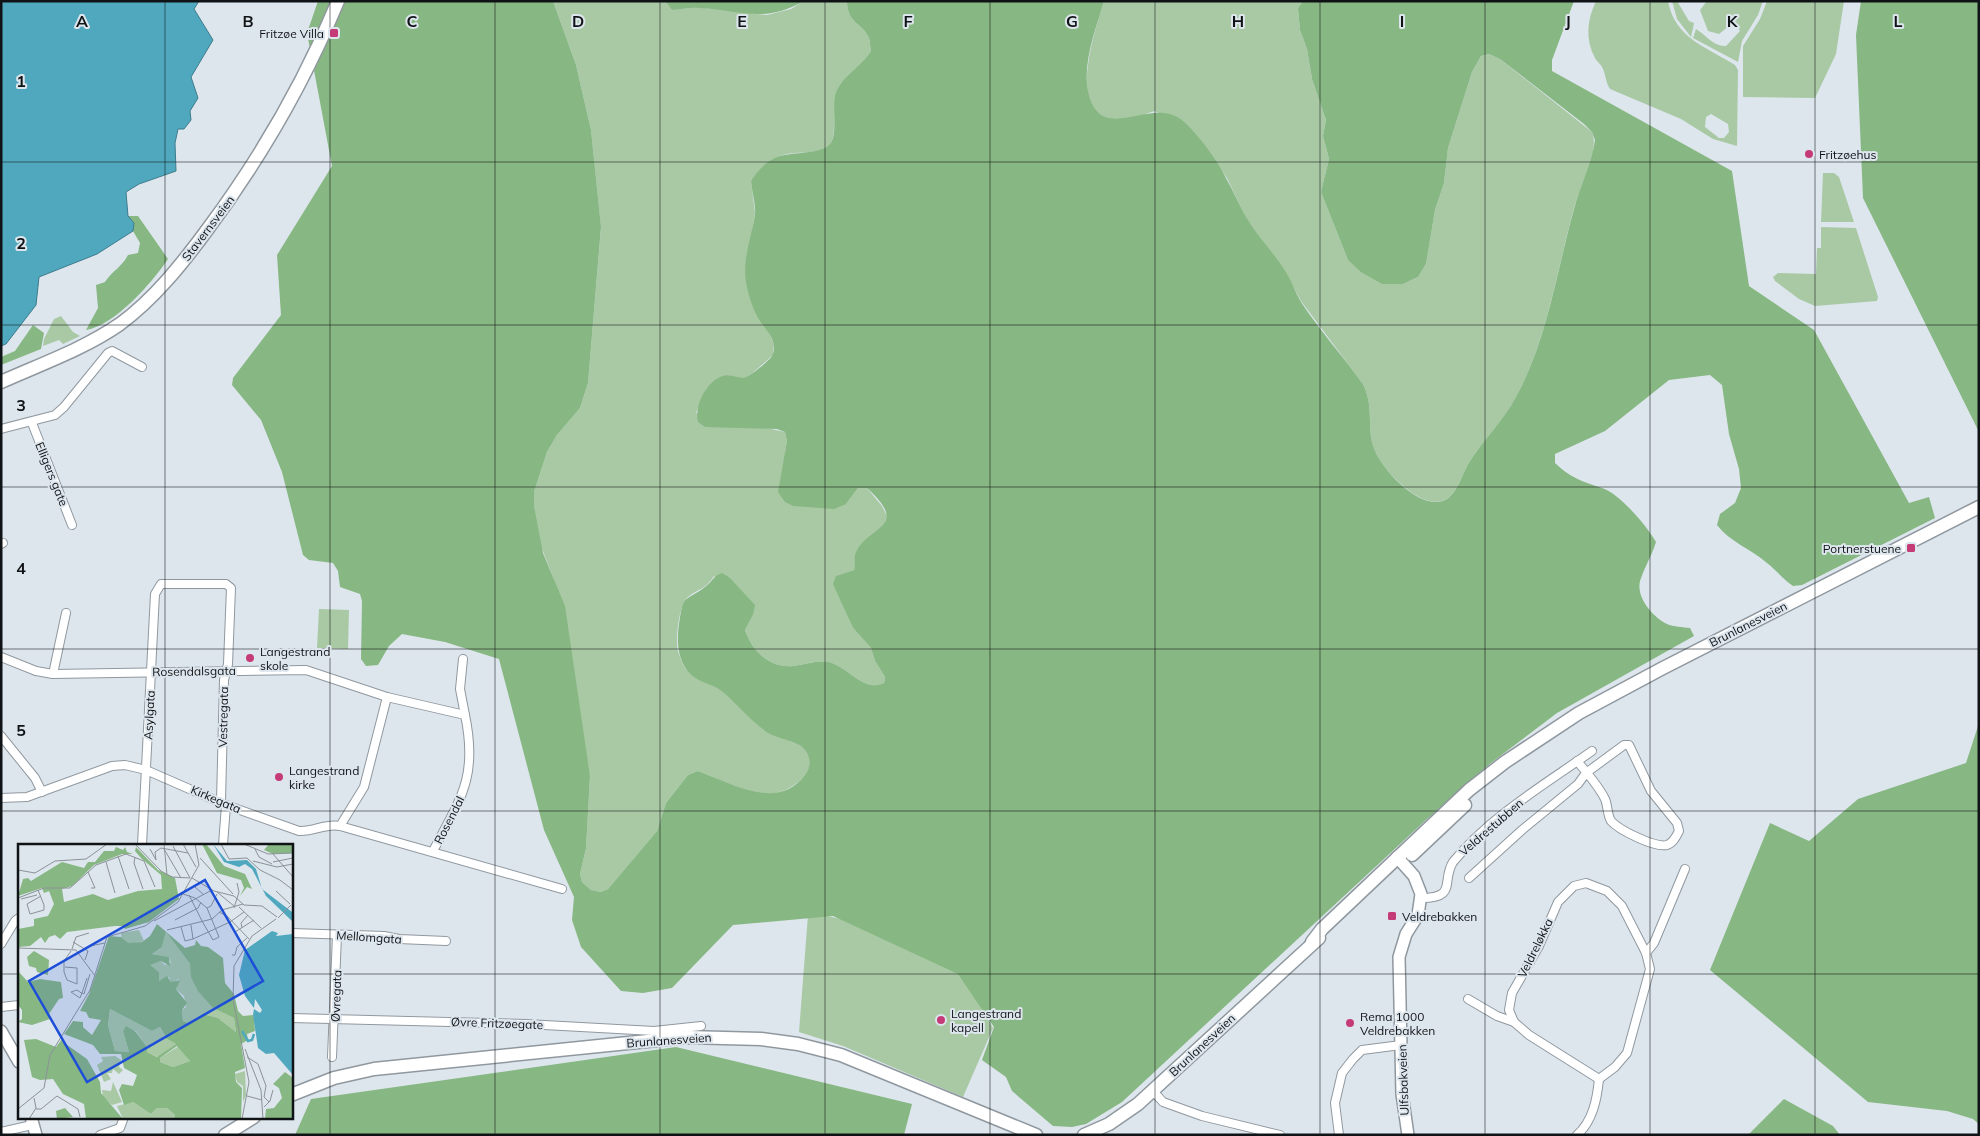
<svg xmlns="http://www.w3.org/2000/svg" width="1980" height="1136" font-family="Mulish,sans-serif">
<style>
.green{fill:#a9c9a5;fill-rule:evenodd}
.forest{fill:#87b782}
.water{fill:#50a8bf;stroke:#3d7b8c}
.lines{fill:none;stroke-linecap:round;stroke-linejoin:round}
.street-casing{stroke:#90989f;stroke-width:10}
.secondary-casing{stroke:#90989f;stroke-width:14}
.primary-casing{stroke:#90989f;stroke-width:15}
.street{stroke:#fff;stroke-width:8}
.secondary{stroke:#fff;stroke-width:11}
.primary{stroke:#fff;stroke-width:12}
.grid{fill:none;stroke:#101316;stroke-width:1;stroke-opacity:0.55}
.poi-dot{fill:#c43b77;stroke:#dde6ed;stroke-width:2}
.labels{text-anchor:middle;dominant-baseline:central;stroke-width:4;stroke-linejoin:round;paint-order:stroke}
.poi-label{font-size:12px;fill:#101316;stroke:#dde6ed;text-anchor:start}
.street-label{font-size:12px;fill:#101316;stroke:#dde6ed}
.inset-river{fill:none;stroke:#50a8bf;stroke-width:2.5}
.inset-road{fill:none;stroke:#8b9297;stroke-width:1}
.view{fill:#1d4ed8;fill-opacity:0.15;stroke:#1d4ed8;stroke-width:2.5}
.inset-edge{fill:none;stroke:#101316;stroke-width:2.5}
.grid-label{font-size:16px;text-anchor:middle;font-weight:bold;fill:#101316;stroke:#dde6ed;stroke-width:4;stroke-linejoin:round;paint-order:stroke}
</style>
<rect width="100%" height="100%" fill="#dde6ed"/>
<g class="green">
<path d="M553,1H665L672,10L697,7L767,15L791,9L804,1H847C847,24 862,22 869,38C870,42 870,47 871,51C861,67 841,76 835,95C832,108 838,140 828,147C813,156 791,149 776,158C767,162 758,174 751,181L755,213L752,232L758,317L769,332L774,344L773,355L748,377L740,378L727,375L706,389L696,413L785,432L787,441L785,453L846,504L858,488H867L882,506L887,516L885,524L879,530L854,570L837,576L834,584L853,628L871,648L875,661L885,677L884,683C864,692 851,670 832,663C820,659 806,664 794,666C770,669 752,651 745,630L753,615L714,576C705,590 699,588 688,597C679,603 675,641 678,651C680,657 683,667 688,671C698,680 710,683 721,690C739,702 751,722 769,733C779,739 800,741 806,751C816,767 804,779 791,787C762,805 725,781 698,771L688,775L666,803L657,831L608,889L601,892L591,890L582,882L580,874L586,848L590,776L553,577L539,541L534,506V492L547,452L557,435L580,408L588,383L601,228L591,130L576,65Z"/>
<path d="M1104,1H1303L1298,8L1300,30L1307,49L1312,79L1326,120L1323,136L1329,159L1321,192L1348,260L1382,284H1403L1418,277L1426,264L1435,210L1444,183L1448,148L1472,72L1481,56L1489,54L1500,59L1592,132C1600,152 1580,187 1574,208C1557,270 1547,339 1517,396C1504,420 1485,438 1470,461C1459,478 1456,507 1429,501C1409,496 1379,466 1373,447C1367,424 1374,407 1363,384L1301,301L1284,270L1246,218L1227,178L1199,140L1155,111C1141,115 1125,122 1110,119C1067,109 1096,28 1104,1Z"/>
<path d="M1596,1H1668C1675,39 1707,47 1735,65L1738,70L1737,146L1713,139L1681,119L1610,89C1605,81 1606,74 1602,67C1601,64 1597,62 1595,58C1585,39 1587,20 1596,1ZM1711,114L1728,124L1729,132L1724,138H1719L1705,127L1706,117Z"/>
<polygon points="1672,1 1677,1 1689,21 1694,23 1691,37 1677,19"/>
<path d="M1707,1H1763L1758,15L1742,41L1738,62L1693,38L1696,29C1706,35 1714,47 1726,46L1740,31L1734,22L1719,34L1708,31L1700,10Z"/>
<polygon points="1767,1 1844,1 1836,54 1815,98 1743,97 1743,46 1760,19"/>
<polygon points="1823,173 1834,173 1839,177 1854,222 1821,222"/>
<polygon points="1821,227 1856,228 1878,297 1877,301 1815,306 1799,299 1775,281 1773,277 1778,273 1816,274 1817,248 1821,248"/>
<polygon points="61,316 73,332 80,336 63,344 59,340 43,346 44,339 54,319"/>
<polygon points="319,609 349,610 348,649 317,648"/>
<polygon points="808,915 822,915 856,922 961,969 993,1028 963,1097 843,1046 799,1032"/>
</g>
<g class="forest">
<path d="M318,1H553L576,65L591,130L601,227L588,383L580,408L557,435L547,452L534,492V506L543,553L565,606L590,776L586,848L580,874L582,882L591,890L601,892L608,889L657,831L666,803L688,775L698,771C731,783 777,812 805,775C811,767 811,758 805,750C799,741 778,739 768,733C752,722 738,705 723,692C716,686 707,684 699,680C678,669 676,644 679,624C684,593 682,604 705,587C712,582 713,576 722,573L730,578L755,605L753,615L745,630C752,651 770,669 794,666C807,664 820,659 832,663C851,670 864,692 884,683L885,677L875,661L871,648L853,628L833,584L836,576L854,570C856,565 854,559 855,555C865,525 913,530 867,488H858L846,504L834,509L793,506L785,502L778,492L787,441L785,432L777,429L705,427L698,422C694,405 707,378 727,375C733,375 739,379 746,377C750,376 769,361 772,356C780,340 763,328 757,316C752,306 749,297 747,287C741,262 751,240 755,215C756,205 752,192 751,181C757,172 764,163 775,158C789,151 822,155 830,144C838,135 832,108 835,95C841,76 861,67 871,51C870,47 870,42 869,38C862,22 847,24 847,1H1104C1095,32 1078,73 1092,104C1110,140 1155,95 1184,122C1199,135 1219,163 1227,180C1234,192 1239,205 1246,217C1257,235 1272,251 1284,269C1291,279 1295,292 1301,302C1320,331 1343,356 1363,384C1374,407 1367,424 1373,446C1379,466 1408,496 1428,501C1456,508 1459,478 1470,461C1484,439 1504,420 1516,397C1547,341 1557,270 1574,209C1580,186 1592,164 1595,140L1592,132L1584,124L1500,59L1489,54L1481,56L1472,72L1448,148L1444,183L1435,210L1426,264L1418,277L1403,284H1382L1361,272L1348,260L1321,192L1329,159L1323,136L1326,120L1312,79L1307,49L1300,30L1298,8L1303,1H1574L1552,60V71L1732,171L1749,286L1814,330L1909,503L1929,497L1935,518L1802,585L1793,586C1783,579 1776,570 1767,563C1751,549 1730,542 1717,525L1720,514L1735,503L1741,488L1739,469L1729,434L1722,385L1710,375L1669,380L1605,431L1555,454V463C1569,477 1583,482 1602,488C1619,493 1647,526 1656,542C1652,555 1644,568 1640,581C1636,598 1653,617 1667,624C1673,627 1683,627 1690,628L1694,636L1557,713L1491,763L1427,819L1122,1102L1086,1124L1072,1127L1053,1126L1012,1091L1006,1077L982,1060L994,1027L958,974L833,916L733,925L672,988L643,993L621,991L581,947L572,920L574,897L544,830L499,659L445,642L402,634L389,646L378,665L366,666L361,659L362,601L360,594L340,587L338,571L333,563L309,560L303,555L282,472L261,420L232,385L233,378L281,315L277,255L332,166L307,33Z"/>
<path d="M665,1H804C763,24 742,10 699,8C690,7 681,10 672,10Z"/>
<polygon points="1861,1 1979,1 1979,432 1863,198 1856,35"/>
<path d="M128,216H138L168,259C152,283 115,325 86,330L98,308L96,285L105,282C113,270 121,268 128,255L138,253L140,243L133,231L134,223Z"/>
<polygon points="33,325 44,333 41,349 1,365 1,357 15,351"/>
<polygon points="1979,723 1979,1124 1973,1119 1947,1111 1868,1102 1710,970 1770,823 1809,841 1858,799 1966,763"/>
<polygon points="676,1047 912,1104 904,1135 295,1135 311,1099"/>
<polygon points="1784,1099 1833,1126 1840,1135 1748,1135"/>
</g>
<polygon class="water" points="1,1 199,1 194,9 213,40 191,77 198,98 190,111 191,120 184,129 178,129 175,143 176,171 139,184 126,192 128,216 134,223 133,231 97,254 39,277 36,305 6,344 1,346"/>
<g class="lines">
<g class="street-casing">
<g id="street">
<polyline points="32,423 72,525"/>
<polyline points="1,429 55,415 64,407 108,353 112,351 142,367"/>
<polyline points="1,544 3,543"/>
<polyline points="1,657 36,671 53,674 306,670 387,697"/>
<polyline points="463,659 460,689 465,715"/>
<polyline points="53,674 66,613"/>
<polyline points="1,736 35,778 42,792"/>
<path d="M1,798L27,797L112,766L125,765L146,770L226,805L299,831C314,832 325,823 340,826L562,889"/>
<path d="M340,826L364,787L387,697L465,715C478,777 461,798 433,851"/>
<polyline points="142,845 155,594 161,584 226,584 231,588 228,664 224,680 221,801"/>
<polyline points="223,845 226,805"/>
<path d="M1469,878L1522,830L1578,784L1586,773L1624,745H1629L1651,791L1677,823L1679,831C1676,837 1673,843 1667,845C1655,848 1619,830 1611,821C1607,814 1608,806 1605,799C1598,785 1587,773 1577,761"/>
<polygon points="1586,883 1607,891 1622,906 1646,953 1650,969 1627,1053 1615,1067 1599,1079 1529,1035 1514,1022 1509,1010 1512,993 1539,946 1558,902 1574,886"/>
<path d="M1421,898C1458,898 1441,881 1453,862C1491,816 1544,785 1592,751"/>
<polyline points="291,933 384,936 399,939 446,941"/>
<polyline points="1,944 15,921 19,918"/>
<polyline points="1646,953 1654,943 1685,869"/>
<polyline points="1468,999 1497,1016 1514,1022"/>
<polyline points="1,1007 19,1005"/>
<polyline points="291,1018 526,1024 654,1031 701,1026"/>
<polyline points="332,1057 337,935"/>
<polyline points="1153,1091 1163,1102 1202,1116 1280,1135"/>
<polyline points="1,1132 32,1125"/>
<polyline points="100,1135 120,1128 124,1117"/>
<polyline points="1339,1135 1335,1103 1342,1073 1353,1059 1362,1050 1401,1045"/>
<path d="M1577,1135C1593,1121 1597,1099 1599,1079"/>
</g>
</g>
<g class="secondary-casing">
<g id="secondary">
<polyline points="1397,857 1414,876 1421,894 1418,915 1406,934 1399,957 1402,1094 1408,1135"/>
<polyline points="1,1031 19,1062"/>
<polyline points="31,1117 36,1135"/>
</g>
</g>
<g class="primary-casing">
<g id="primary">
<path d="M1,382C41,364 84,349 120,324C154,299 182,264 207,230C260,159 304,83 338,1"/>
<polyline points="1412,855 1465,805"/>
<polyline points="1312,942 1322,929 1469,790 1505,762 1579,713 1663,668 1979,507"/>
<polyline points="291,1095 334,1078 374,1069 687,1037 761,1039 798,1044 841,1055 1036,1135"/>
<polyline points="225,1135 254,1117"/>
<polyline points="1084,1135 1109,1124 1138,1104 1319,938"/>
</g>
</g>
<use href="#street" class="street"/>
<use href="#secondary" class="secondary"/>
<use href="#primary" class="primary"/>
</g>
<path class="grid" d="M165,1V845M330,1V1135M495,1V1135M660,1V1135M825,1V1135M990,1V1135M1155,1V1135M1320,1V1135M1485,1V1135M1650,1V1135M1815,1V1135M1,162H1979M1,325H1979M1,487H1979M1,649H1979M1,811H1979M1,974H19M291,974H1979M165,1117V1135"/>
<g class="poi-dot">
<rect x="329" y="28" width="10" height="10" rx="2.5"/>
<circle cx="1809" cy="154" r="5"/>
<rect x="1906" y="543" width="10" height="10" rx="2.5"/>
<circle cx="250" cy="658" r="5"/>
<circle cx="279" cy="777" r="5"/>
<rect x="1387" y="911" width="10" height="10" rx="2.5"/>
<circle cx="941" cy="1020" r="5"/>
<circle cx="1350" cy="1023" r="5"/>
</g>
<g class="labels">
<g class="poi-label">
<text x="324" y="33" text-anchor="end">Fritzøe Villa</text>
<text x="1819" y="154">Fritzøehus</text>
<text x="1901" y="548" text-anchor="end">Portnerstuene</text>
<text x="260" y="651">Langestrand<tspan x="260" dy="14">skole</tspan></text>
<text x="289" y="770">Langestrand<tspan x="289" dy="14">kirke</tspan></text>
<text x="1402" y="916">Veldrebakken</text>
<text x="951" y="1013">Langestrand<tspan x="951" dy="14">kapell</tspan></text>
<text x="1360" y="1016">Rema 1000<tspan x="1360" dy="14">Veldrebakken</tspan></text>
</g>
<g class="street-label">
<text transform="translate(208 228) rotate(-53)">Stavernsveien</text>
<text transform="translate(52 474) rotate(68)">Elligers gate</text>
<text transform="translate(1748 624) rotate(-27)">Brunlanesveien</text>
<text transform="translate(194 671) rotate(-1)">Rosendalsgata</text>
<text transform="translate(149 715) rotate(-87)">Asylgata</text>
<text transform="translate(223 717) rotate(-89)">Vestregata</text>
<text transform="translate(216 799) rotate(23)">Kirkegata</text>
<text transform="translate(449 820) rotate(-63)">Rosendal</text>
<text transform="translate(1491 827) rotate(-41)">Veldrestubben</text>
<text transform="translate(369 937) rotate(4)">Mellomgata</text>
<text transform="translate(1535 948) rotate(-64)">Veldreløkka</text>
<text transform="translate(336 996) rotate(-88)">Øvregata</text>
<text transform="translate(497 1023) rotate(2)">Øvre Fritzøegate</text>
<text transform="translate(669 1040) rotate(-4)">Brunlanesveien</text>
<text transform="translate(1202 1045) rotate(-43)">Brunlanesveien</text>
<text transform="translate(1403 1080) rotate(-92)">Ulfsbakveien</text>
</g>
</g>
<g transform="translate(18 844)">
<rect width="275" height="275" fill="#dde6ed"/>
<path d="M121,86L126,97L111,100L104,96L103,89ZM148,88L172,120L195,164L216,174L218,188L200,174L185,170L170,181L165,177L164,166L168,163L166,152L158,145L161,135L153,139L151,133L141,137V128L131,121L143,117L147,121L153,119L151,113L134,110L144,103ZM92,165L134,187L142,183L147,193L158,200L140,213L129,208V203L118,187L105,186L111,208L97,207L90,181ZM161,202L172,217L155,223L142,218V214ZM97,212L103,216L101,223L105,226L101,230L95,225L94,229H89L93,235L86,238L79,221L85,217L83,213ZM227,227L228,251L225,258V242L219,238L217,230ZM95,238L104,258L94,261L85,253L84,246L93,247ZM115,258L133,270L139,264H149L157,271L156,275H105L99,262Z" fill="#a9c9a5"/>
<path d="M184,0H188L206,22L227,30L234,45L229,43L222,52L226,44L223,36L199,29ZM251,0H275V9L255,10L246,6ZM98,3L105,6L107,3L109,8L115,10H104L76,21L54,42L44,45L46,58L75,50L90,56L120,47L144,45L143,31L123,14L117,7L118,3L140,26L157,34L161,55L131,78L107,85L105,82H97L49,88L42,95L37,91L31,93L27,99L23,93L12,102L0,103V85L16,82V75L30,72L36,60L31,47L26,49L24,44L0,52L5,35L10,34L13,37L44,18L66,24L70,18H77L86,7H96ZM139,80L167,104L177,101L178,96L183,102L190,103L205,114L207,139L216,150L220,167L225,172L235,171L236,175L237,187L229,190L230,196L223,200L227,224L217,228L218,238L224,244L223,275H156L157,271L149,264H139L133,270L115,258L106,261L101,246L104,240L115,242L119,231L106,224L103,210H82L75,201L46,190L55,177L65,178V183L74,191L83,176L71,174L68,168L62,167L71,150L91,92L103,93L110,99L124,98L132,92ZM148,88L172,120L173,133L180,147L195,164L216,174L218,188L200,174L185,170L171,180L165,177L164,166L169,159L158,145L162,136L153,138L149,132L141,137V128L132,121L143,117L152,122L151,113L134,110L144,103ZM92,165L134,187L142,183L148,194L158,200L139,213L129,208V203L118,188L108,182L105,187L111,208L97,207L90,181ZM159,202L172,217L155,223L142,218V214ZM16,107L31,116L30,131L19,128L18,124L11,122L9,113ZM0,127L10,138L22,135L43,138L45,154L41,155L31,170L32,175L14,181L0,178L4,175V166L0,161ZM18,195L38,203L44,195L45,198L69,215L82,238L83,249L105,275H68L66,260L45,250L35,235L22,236L14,233L6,196ZM267,228L275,234V275H247L248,265L256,264L264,254L261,244L255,240ZM47,264L55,273L39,275L38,267Z" fill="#87b782" fill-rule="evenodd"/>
<path d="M195,0L209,17L229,16L238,25L244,45L274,68L275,78L248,52L234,25L227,20L221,23L206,18ZM254,87L260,89L258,92L275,90V231L256,209L248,210L240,204L235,171L236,165L242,169L244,166L237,155L236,164L227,152L221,131L227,106Z" fill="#50a8bf"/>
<path class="inset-river" d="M224,187L230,197L234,196L236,190"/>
<path class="inset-road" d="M117,0L143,27L154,33L172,34M146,0L149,31M165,0L178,23M203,0L211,15L229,14L242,26L262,36L275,46M226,0L250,10L275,9M155,2L172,34M132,5L138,16L137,8L143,4L170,9M146,5L163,34M237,5L241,13L254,20M255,10L275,33M100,12L111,45M117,13L116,19L125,45M182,14L215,50M235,17L259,23L275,20M88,18L97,49M255,18L275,14M0,26L17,29L37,17L68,15L89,0M70,28L77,44H73M174,34L196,47L216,52L226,61L244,62L259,73M181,38L177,43L186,51M20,46L26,61V66L12,70L9,60L23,52M258,47L272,60M199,48L216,62M165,50L177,54L189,64L201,93L195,96L184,77M171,51L184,77M0,54L26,44H52L78,21L108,10L126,17L137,43M3,55L19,51M221,63L243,84M189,64L193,62L199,50M216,64L221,48L219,39M201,68L209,72L231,95M260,74L273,61M157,76L180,64L183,58M136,77L194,46M163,83L167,97L175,95L173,81M224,84L223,79L230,71M149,86L194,75L204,66L225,60M217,88L236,76M175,95L212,78L226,68M55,98L70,107L67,116M72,102L87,99M0,104L58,106L77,132M54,105L58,93L71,89M214,111H217L219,103L229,94M47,123L59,124V140L49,136L46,128V117L53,107M66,150L64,149H63L62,148L59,146L53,148L62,154L64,149L69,134M66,150L72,130M227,205L243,246L245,275M229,213L240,220L248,242L246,253L251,258M39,252L60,265L62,273M229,252L244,256M246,263L252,257L255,246M0,265L26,244L32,211L72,146L89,93L127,82L160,58L181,21L177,0M18,265H23L39,252M11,275L18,264L16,254M224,275L231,238L215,155L216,122L234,92L258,75"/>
<path class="view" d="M187,36L245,137L69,238L11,137Z"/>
<rect width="275" height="275" class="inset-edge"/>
</g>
<g class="grid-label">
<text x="82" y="27">A</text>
<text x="248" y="27">B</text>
<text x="412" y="27">C</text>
<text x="578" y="27">D</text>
<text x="742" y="27">E</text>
<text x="908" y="27">F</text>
<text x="1072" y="27">G</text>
<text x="1238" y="27">H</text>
<text x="1402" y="27">I</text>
<text x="1568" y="27">J</text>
<text x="1732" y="27">K</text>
<text x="1898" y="27">L</text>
<text x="21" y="87">1</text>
<text x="21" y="249">2</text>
<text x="21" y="411">3</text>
<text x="21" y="574">4</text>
<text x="21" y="736">5</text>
</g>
<rect width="1980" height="1136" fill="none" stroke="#101316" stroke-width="5"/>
</svg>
